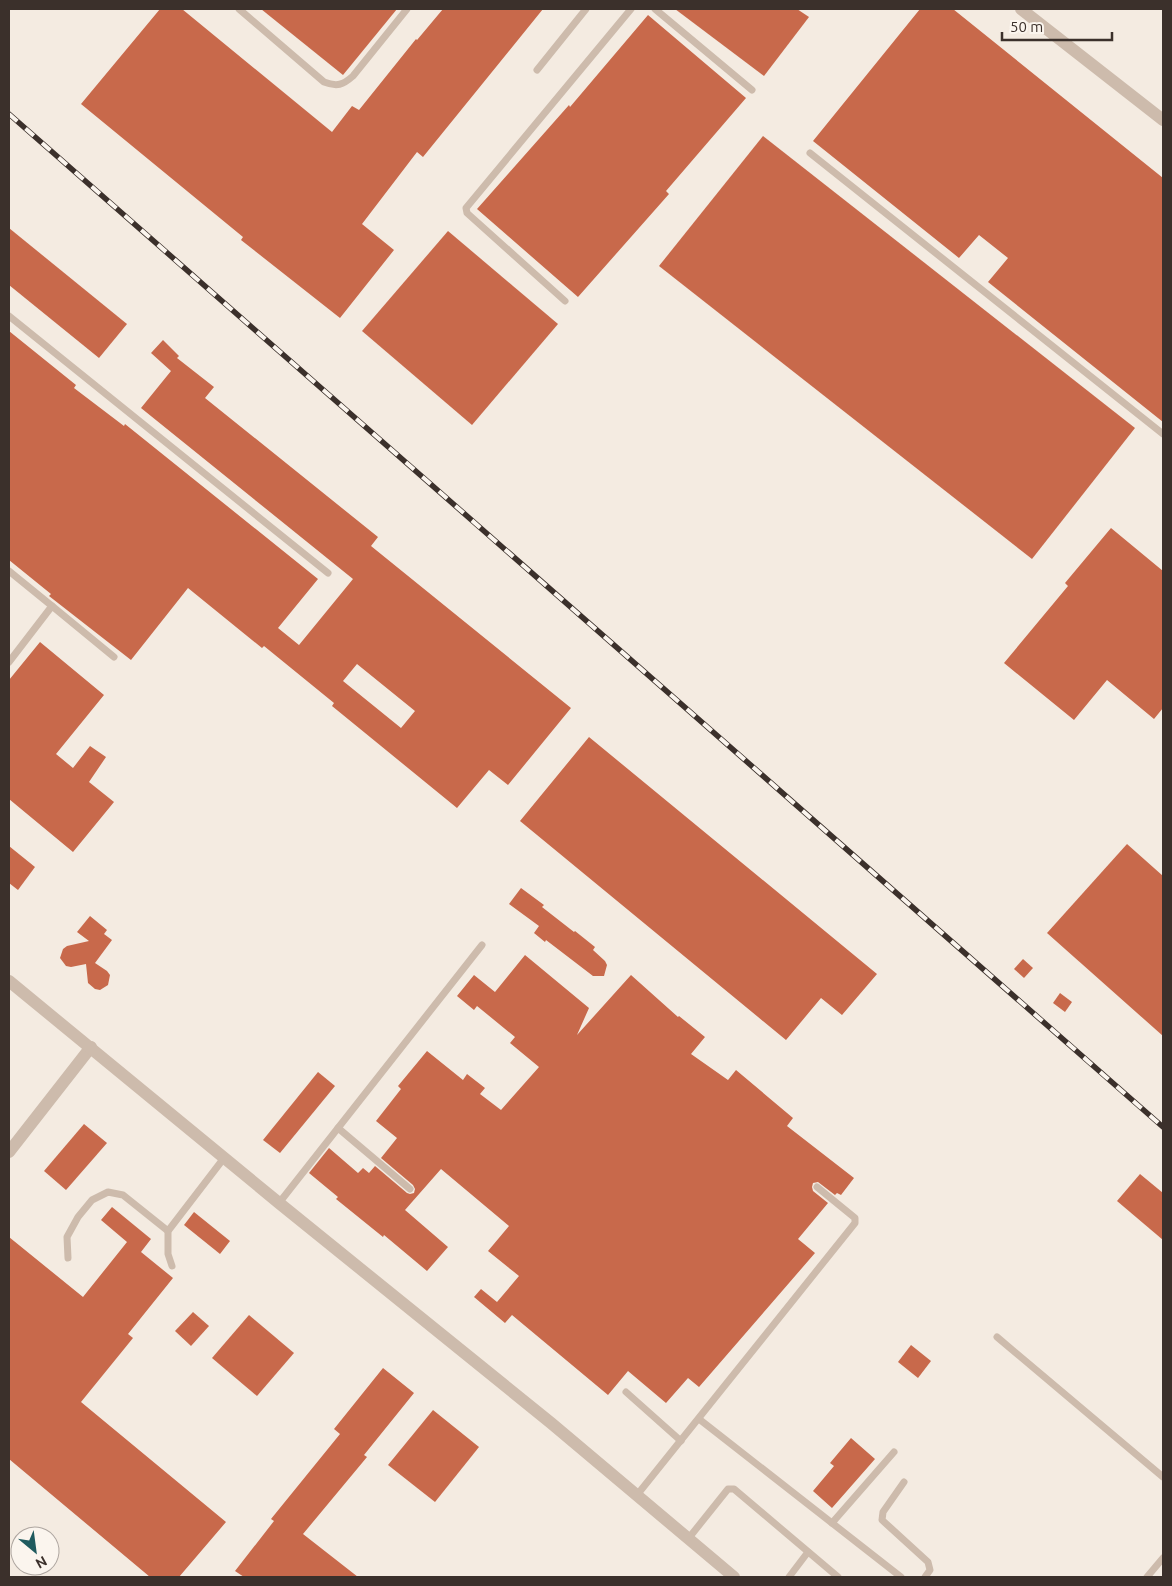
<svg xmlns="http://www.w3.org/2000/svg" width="1172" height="1586" font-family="Ubuntu,sans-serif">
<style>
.building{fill:#c8694b;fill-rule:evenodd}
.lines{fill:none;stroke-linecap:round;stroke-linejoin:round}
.service{stroke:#cdbbac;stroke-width:7}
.minor{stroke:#cdbbac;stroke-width:12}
.tertiary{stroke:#cdbbac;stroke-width:12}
.rail-casing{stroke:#3b302b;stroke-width:5.5}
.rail{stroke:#fbf5ee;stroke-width:4;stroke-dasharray:11;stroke-linecap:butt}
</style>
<rect width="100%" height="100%" fill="#f4ebe1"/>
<g class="building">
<polygon points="160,9 182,9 332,132 352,106 359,110 416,39 417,40 443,9 543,9 423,157 417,152 362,224 394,250 340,318 241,240 243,237 81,104"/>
<polygon points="261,9 397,9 343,75"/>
<polygon points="675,9 797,9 809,17 764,76"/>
<polygon points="920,9 953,9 1163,178 1163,422 988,282 1008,258 979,235 959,258 813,141"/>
<polygon points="648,15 746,98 666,191 669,194 578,297 477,209 569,105 570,107"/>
<polygon points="763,136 1135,428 1032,559 659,266"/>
<polygon points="9,228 127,324 99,358 9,285"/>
<polygon points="448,231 558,324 472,425 362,331"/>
<path d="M9,331L76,385L74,388L124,426L125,424L318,579L278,628L299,645L353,579L141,408L171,371L151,353L163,340L179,356L177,358L214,387L205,398L378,537L371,546L571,708L508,785L489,770L457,808L332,706L334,703L264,646L262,648L188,588L131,660L49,596L51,594L9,560ZM357,664L415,711L401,728L343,681Z"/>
<polygon points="1111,528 1163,571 1163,708 1154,719 1107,680 1074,720 1004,663 1068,586 1065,583"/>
<polygon points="40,642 104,695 56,754 73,768 90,746 106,757 89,782 114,802 73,852 9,799 9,680"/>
<polygon points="589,737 877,974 842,1015 821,998 786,1040 520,821"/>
<polygon points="1127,844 1163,876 1163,1036 1047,933"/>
<polygon points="9,846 35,867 18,890 9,883"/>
<polygon points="521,888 544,905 542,907 574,932 575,931 595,947 593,950 605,961 607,965 604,976 593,976 546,940 545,942 534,933 539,926 509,904"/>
<polygon points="90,916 107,930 104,934 112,940 95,963 107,971 110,975 108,985 100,990 95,989 88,983 86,964 71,967 66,966 60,958 63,949 67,946 89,941 77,932"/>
<polygon points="525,955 589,1008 577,1035 631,975 678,1017 679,1016 705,1037 691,1054 728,1080 736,1070 793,1118 787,1126 854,1178 841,1195 837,1193 835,1195 818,1182 813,1183 812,1187 813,1191 828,1203 798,1239 815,1253 699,1387 688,1378 666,1403 628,1371 608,1395 512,1315 505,1323 474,1297 481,1289 497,1302 519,1276 488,1251 509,1226 441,1169 405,1210 448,1247 427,1271 384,1235 383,1237 336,1199 338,1197 309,1173 329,1148 358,1173 363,1168 369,1173 375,1166 407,1193 410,1194 414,1193 415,1189 413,1185 381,1158 397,1138 376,1121 401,1089 398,1086 427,1051 463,1080 467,1074 485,1088 480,1094 501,1110 539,1067 510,1043 515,1037 477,1006 474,1010 457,996 474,975 495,992"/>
<polygon points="1023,959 1033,968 1024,978 1014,969"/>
<polygon points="1060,993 1072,1002 1065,1012 1053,1003"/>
<polygon points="318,1072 335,1086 280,1153 263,1140"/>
<polygon points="84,1124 107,1143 66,1190 44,1171"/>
<polygon points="1140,1174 1163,1193 1163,1240 1117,1201"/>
<polygon points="112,1207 151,1239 141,1252 173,1278 128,1334 133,1338 81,1402 226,1522 179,1577 150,1577 9,1459 9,1237 83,1297 127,1242 101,1220"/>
<polygon points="194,1212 230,1241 220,1254 184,1225"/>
<polygon points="193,1312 209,1326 191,1346 175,1331"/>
<polygon points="249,1315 294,1353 257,1396 212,1358"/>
<polygon points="911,1345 931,1361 918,1378 898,1362"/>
<polygon points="383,1368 414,1393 364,1455 367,1457 303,1534 358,1577 244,1577 235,1571 274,1521 271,1519 340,1434 334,1429"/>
<polygon points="433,1410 479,1447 435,1502 388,1465"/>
<polygon points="851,1438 875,1459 832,1508 813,1491 834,1466 830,1463"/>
</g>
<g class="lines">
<g class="service">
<path d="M239,9L324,82C337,87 343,85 353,76L407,9"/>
<polyline points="655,9 752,90"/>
<polyline points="537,70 586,9"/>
<polyline points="810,153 1163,434"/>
<polyline points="565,301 467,213 466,208 631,9"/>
<polyline points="9,316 328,573"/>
<polyline points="9,571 52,606 9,662"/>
<polyline points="52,606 114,657"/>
<polyline points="338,1128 410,1189"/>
<polyline points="279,1203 482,945"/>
<polyline points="68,1258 67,1237 78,1217 92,1200 108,1192 123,1195 168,1231"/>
<polyline points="172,1266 168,1254 168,1231 224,1158"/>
<polyline points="997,1337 1163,1477"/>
<polyline points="626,1392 681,1441"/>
<polyline points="699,1419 901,1577"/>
<polyline points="904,1482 883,1512 882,1520 928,1562 930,1570 925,1577"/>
<polyline points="637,1495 855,1223 855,1218 817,1187"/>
<polyline points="832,1523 894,1452"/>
<polyline points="688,1539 728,1489 734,1489 838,1577"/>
<polyline points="789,1577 808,1552"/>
<polyline points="1147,1577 1163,1558"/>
</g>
<g class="minor">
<polyline points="1021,9 1163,120"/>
<polyline points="9,1152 91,1047"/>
</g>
<polyline class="tertiary" points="9,981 279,1203 551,1423 734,1577"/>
<g class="rail-casing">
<polyline id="rail" points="9,114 1163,1127"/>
</g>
<use href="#rail" class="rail"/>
</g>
<rect width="1172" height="1586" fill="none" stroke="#3b302b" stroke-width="20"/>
<g transform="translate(35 1551) rotate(151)"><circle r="24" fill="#fbf5ee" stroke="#aea6a0"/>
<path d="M0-4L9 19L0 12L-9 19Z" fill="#1f5a5e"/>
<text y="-8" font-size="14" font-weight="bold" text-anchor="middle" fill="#3b302b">N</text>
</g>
<path d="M1002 32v8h110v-8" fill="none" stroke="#3b302b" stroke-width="2.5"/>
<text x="1010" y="32" font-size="15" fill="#3b302b" stroke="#fbf5ee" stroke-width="4" paint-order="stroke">50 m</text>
</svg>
